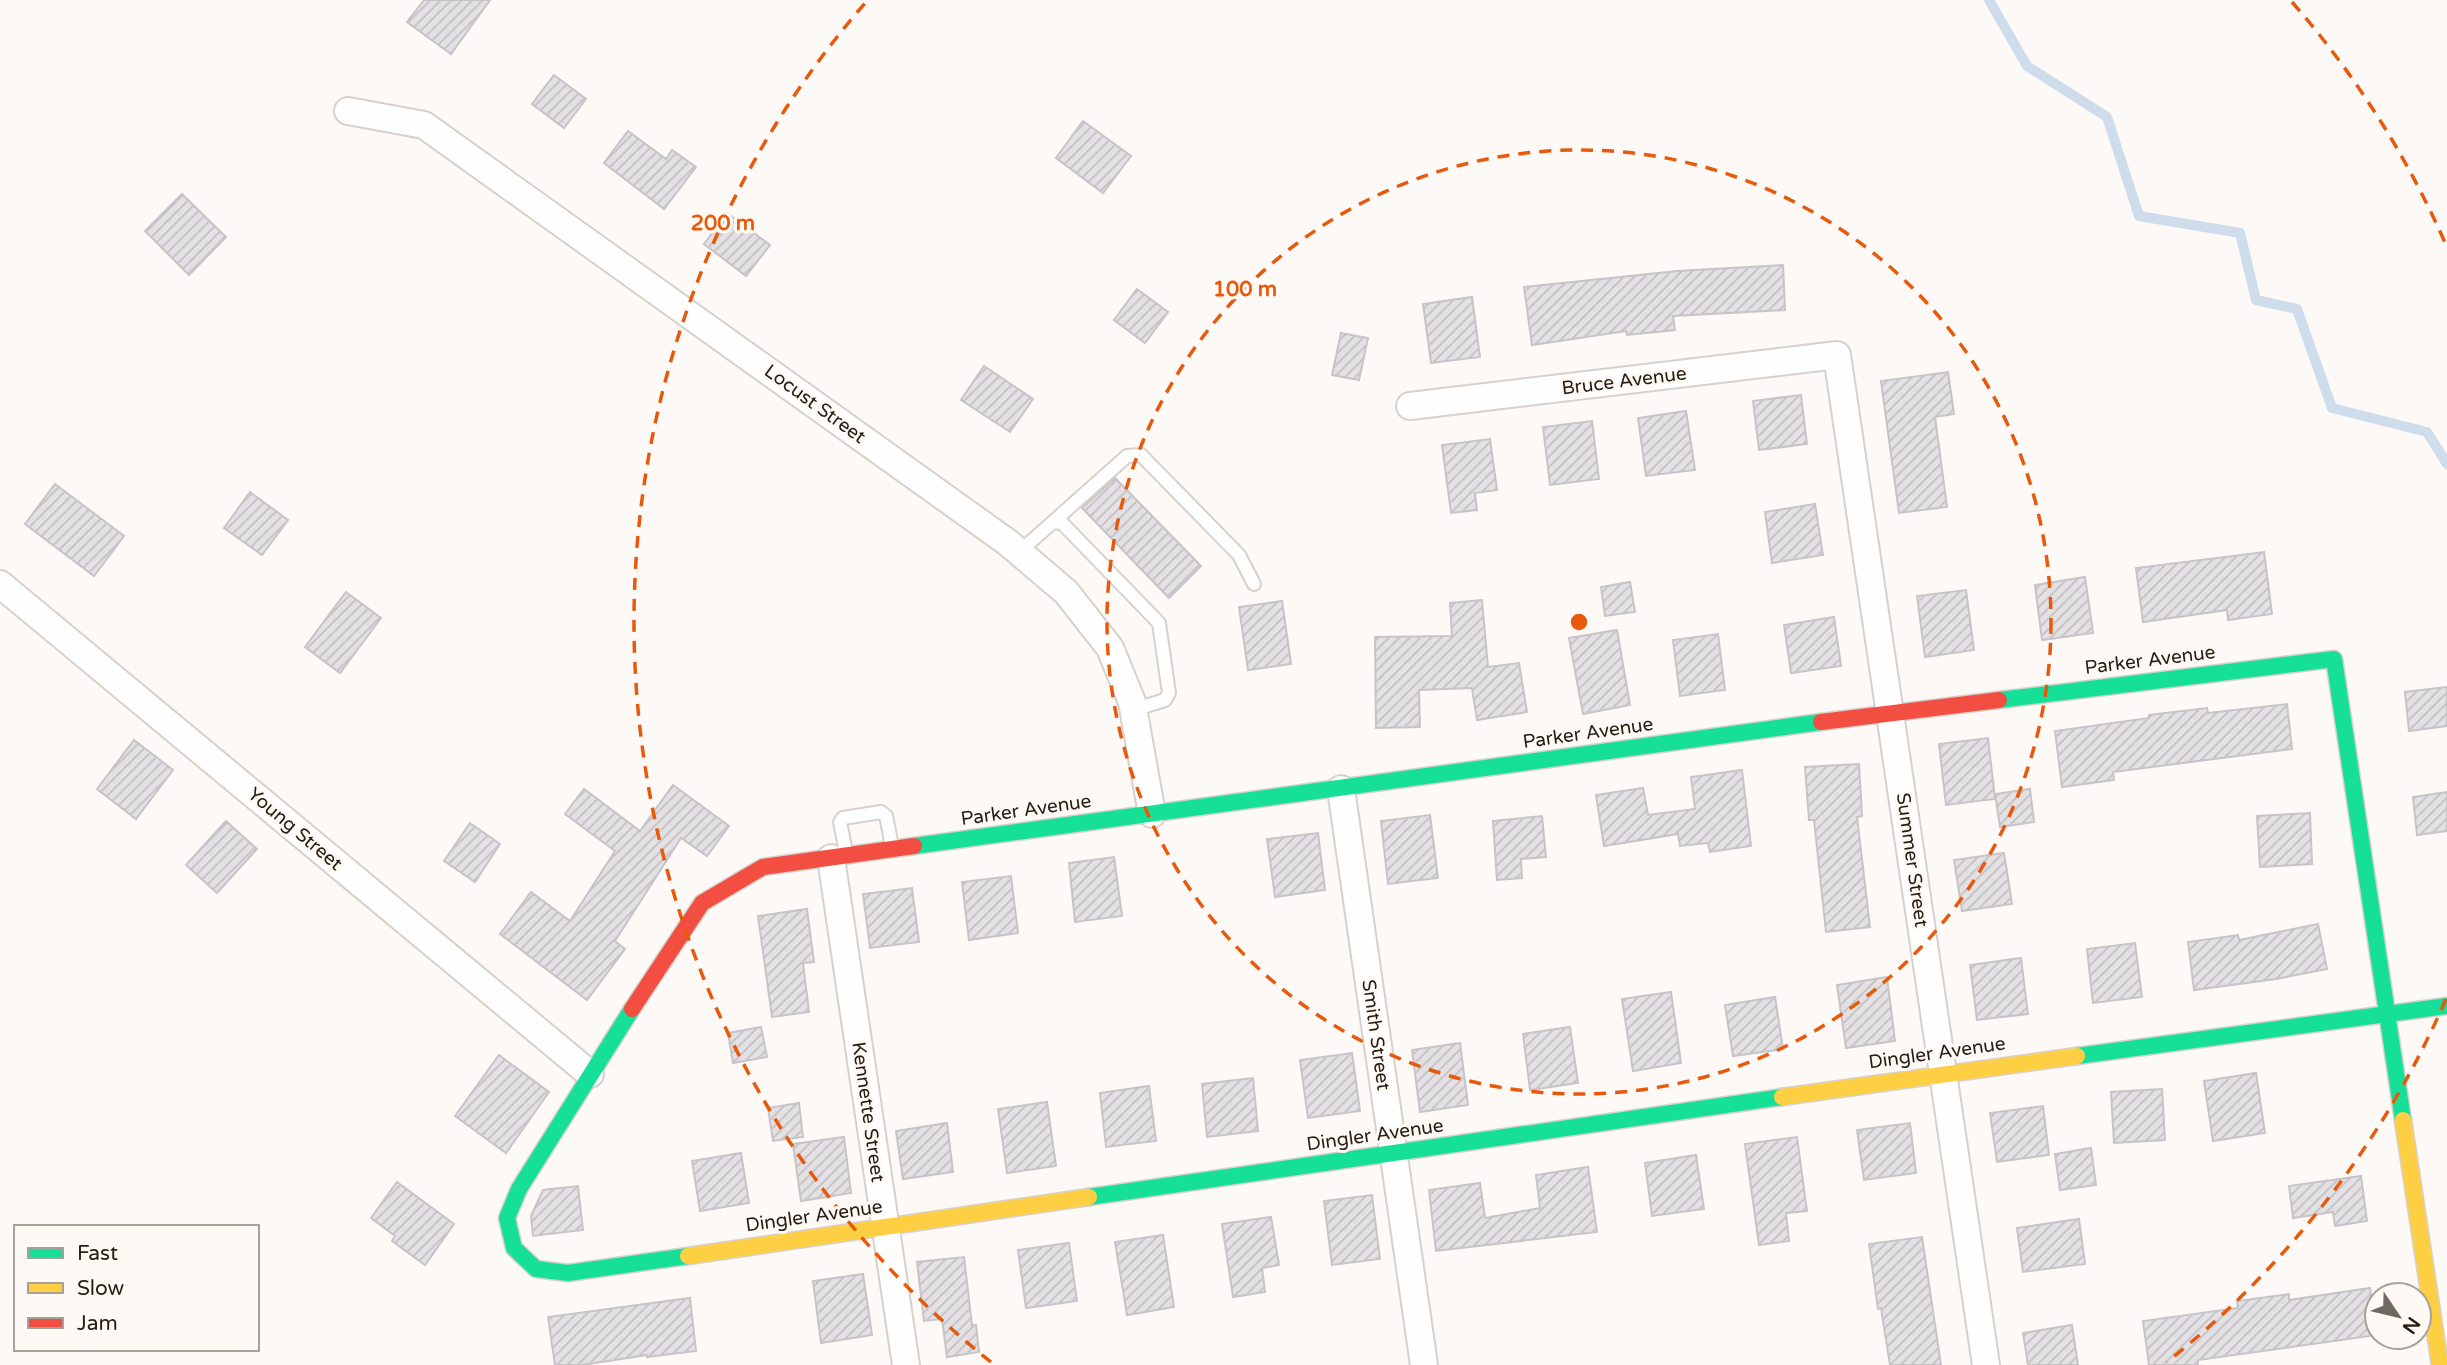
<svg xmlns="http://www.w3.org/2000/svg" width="2447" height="1365" font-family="'Varela Round',sans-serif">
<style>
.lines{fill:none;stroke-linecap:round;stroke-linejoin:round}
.stream{stroke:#cedcec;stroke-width:10}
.building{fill:url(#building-hatch);stroke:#c7c4c8;stroke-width:2}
.lane-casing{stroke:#d7d1cc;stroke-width:16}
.street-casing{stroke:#d7d1cc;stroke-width:30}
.fast-casing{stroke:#d7d1cc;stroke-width:19}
.slow-casing{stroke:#d7d1cc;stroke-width:19}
.jam-casing{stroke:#d7d1cc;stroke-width:19}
.lane{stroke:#fffefe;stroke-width:12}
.street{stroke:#fffefe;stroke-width:26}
.fast{stroke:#16e098;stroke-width:16}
.slow{stroke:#ffcf43;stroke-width:16}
.jam{stroke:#f24e42;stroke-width:16}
.ring{fill:none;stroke:#e8590c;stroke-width:3.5;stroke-dasharray:12 9}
.labels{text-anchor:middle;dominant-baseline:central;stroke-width:6;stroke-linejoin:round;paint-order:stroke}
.street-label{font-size:19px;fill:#251c13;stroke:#fef9f4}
.centre{fill:#e8590c;stroke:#fef9f4;stroke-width:3.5}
.ring-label{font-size:21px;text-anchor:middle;font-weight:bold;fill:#e8590c;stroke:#fef9f4;stroke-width:6;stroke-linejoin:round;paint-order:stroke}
</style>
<defs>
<pattern id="building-hatch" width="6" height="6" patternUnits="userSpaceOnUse" patternTransform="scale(1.75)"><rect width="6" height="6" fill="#e4e1e5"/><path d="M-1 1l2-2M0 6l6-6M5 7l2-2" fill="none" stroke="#c3c0c4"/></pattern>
</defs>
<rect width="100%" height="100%" fill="#fcf9f6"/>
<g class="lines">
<polyline class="stream" points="1989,0 2027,66 2107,117 2139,216 2240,233 2256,300 2297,309 2332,408 2427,432 2447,464"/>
</g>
<g class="building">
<polygon points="424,0 490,0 451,54 407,22"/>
<polygon points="554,75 586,99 564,128 532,104"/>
<polygon points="1083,121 1131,156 1103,193 1056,158"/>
<polygon points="628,131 666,159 672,150 696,167 664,209 604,163"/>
<polygon points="182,194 226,237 189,275 145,231"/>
<polygon points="727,213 770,245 746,276 704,244"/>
<polygon points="1783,265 1785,310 1673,316 1675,330 1627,335 1626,331 1532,345 1524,287 1677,271"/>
<polygon points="1137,289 1168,312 1145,343 1114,320"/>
<polygon points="1472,297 1480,357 1431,363 1423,304"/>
<polygon points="1341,333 1368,338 1359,380 1332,375"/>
<polygon points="984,366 1033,399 1010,432 961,400"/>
<polygon points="1948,372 1954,414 1935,417 1947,507 1899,513 1881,381"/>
<polygon points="1801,395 1807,444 1759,450 1753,401"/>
<polygon points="1686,411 1695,470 1646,476 1638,418"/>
<polygon points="1592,421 1599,479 1550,485 1543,427"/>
<polygon points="1490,439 1497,490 1475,493 1477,510 1451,513 1442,445"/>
<polygon points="1115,478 1201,566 1169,598 1082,508"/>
<polygon points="55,484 124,536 94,576 25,524"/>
<polygon points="250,492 288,520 262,555 224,528"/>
<polygon points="1815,504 1823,555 1772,563 1765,512"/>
<polygon points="2264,552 2272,614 2228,620 2227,610 2143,622 2136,568"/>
<polygon points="2085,577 2093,633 2042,640 2035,585"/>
<polygon points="1630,582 1635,612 1605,616 1601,587"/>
<polygon points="1966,590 1974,650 1925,657 1917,596"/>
<polygon points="346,592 381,618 340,673 305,647"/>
<polygon points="1482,600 1488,667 1519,663 1527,712 1477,720 1472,688 1419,690 1420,727 1376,728 1375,637 1452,636 1450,603"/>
<polygon points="1282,601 1291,664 1248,670 1239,607"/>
<polygon points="1834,617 1841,666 1791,673 1784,625"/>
<polygon points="1617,630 1630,705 1583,714 1569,638"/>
<polygon points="1718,634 1725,690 1680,696 1673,640"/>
<polygon points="2447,687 2447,726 2409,731 2405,692"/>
<polygon points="2287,704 2292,749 2113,772 2114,780 2062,787 2055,731 2149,718 2149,715 2207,708 2208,713"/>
<polygon points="1988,738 1995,799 1946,805 1939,744"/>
<polygon points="134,740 173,770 136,819 97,789"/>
<polygon points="1859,764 1862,816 1857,817 1870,927 1826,932 1814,820 1809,820 1805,767"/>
<polygon points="1742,770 1751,846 1710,852 1708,843 1680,846 1678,834 1604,846 1596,795 1643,788 1648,815 1695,809 1691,777"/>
<polygon points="673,785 729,826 707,856 681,838 615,941 625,949 587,1000 500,934 531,892 570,921 615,851 565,814 584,789 640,831"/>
<polygon points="2030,789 2034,822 2000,827 1995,794"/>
<polygon points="2447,792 2447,831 2417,835 2413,797"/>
<polygon points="2310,813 2312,864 2260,867 2257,816"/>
<polygon points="1430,815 1438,878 1388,884 1381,821"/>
<polygon points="1542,816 1546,857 1521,859 1522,878 1497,880 1493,821"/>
<polygon points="226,821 257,849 217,893 186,865"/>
<polygon points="470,823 500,844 475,882 444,861"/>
<polygon points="1318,833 1325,890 1275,897 1267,839"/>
<polygon points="2004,853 2012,904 1962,911 1954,860"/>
<polygon points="1114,857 1122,916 1075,922 1069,863"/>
<polygon points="1011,876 1018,933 969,940 962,882"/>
<polygon points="912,888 919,942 870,948 863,894"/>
<polygon points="807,909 814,962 803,963 809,1012 772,1017 758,916"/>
<polygon points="2318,924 2327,969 2276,979 2194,990 2188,942 2238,935 2239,940"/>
<polygon points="2135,943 2142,997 2093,1003 2087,949"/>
<polygon points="2021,958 2028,1014 1977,1020 1970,965"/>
<polygon points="1887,977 1895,1041 1846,1048 1837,985"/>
<polygon points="1671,992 1681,1063 1633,1071 1622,999"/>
<polygon points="1775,997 1783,1049 1733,1056 1725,1005"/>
<polygon points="761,1027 767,1057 733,1063 728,1033"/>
<polygon points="1570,1027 1578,1083 1530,1090 1523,1034"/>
<polygon points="1460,1043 1468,1105 1420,1112 1412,1050"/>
<polygon points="1352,1053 1360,1111 1308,1118 1300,1060"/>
<polygon points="499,1055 549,1092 506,1153 455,1116"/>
<polygon points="2256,1073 2265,1133 2213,1141 2204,1081"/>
<polygon points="1253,1078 1258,1131 1207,1137 1202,1084"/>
<polygon points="1149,1086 1156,1141 1106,1147 1100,1093"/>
<polygon points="2162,1089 2165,1140 2114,1143 2111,1092"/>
<polygon points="1047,1102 1056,1166 1007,1173 998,1109"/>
<polygon points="799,1103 803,1137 773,1141 768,1108"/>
<polygon points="2043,1106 2049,1155 1997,1162 1990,1113"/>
<polygon points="947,1123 953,1172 903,1179 896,1131"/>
<polygon points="1910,1123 1916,1173 1864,1180 1857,1130"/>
<polygon points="844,1137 851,1193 801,1201 793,1144"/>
<polygon points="1797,1137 1807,1211 1786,1213 1789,1241 1759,1245 1745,1144"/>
<polygon points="2091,1148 2096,1185 2060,1190 2055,1154"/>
<polygon points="741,1153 749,1203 700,1211 692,1161"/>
<polygon points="1696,1155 1704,1209 1652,1216 1645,1163"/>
<polygon points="1588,1167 1597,1232 1436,1251 1429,1190 1480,1183 1485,1218 1540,1208 1536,1175"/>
<polygon points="2361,1176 2367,1221 2335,1226 2333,1212 2293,1218 2289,1186"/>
<polygon points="397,1182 454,1224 425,1265 392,1241 395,1236 371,1218"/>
<polygon points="578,1186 583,1230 533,1236 531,1216 543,1190"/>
<polygon points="1372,1195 1380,1259 1332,1265 1324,1201"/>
<polygon points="1271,1217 1279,1265 1262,1268 1265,1292 1233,1297 1222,1224"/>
<polygon points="2079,1219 2085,1264 2023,1272 2017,1228"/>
<polygon points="1163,1235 1174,1307 1127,1315 1115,1242"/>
<polygon points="1922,1237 1941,1365 1890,1365 1881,1308 1878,1309 1869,1244"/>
<polygon points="1069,1243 1077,1301 1026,1308 1018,1250"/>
<polygon points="964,1257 972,1325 976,1325 979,1352 947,1357 942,1319 924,1321 917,1262"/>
<polygon points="863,1274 872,1335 821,1343 813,1281"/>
<polygon points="2370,1288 2377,1335 2198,1360 2198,1365 2149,1365 2143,1321 2238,1308 2237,1301 2289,1294 2289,1300"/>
<polygon points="690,1298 696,1351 647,1357 647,1355 582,1365 555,1365 548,1317"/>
<polygon points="2072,1325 2078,1365 2028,1365 2023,1333"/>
</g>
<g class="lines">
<g class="lane-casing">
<g id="lane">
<polyline points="1053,522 1127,456 1141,455 1239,555 1254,584"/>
<polyline points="1019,552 1053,522 1062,523 1159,623 1169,693 1165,700 1133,710"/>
<polyline points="846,852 840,822 843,818 881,812 886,816 892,846"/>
</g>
</g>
<g class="street-casing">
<g id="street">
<polyline points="348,111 424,125 1007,542 1066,592 1110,648 1132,702 1152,814"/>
<polyline points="1410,406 1837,355 1986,1365"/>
<polyline points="0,584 590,1074"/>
<polyline points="1341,789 1424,1365"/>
<polyline points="831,858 906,1365"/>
</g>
</g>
<g class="fast-casing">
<g id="fast">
<polyline points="1999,700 2334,659 2403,1120"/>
<polyline points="914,846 1821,722"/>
<polyline points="632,1009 519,1189 507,1218 514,1248 536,1269 568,1273 688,1256"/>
<polyline points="2077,1056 2447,1006"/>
<polyline points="1089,1197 1782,1097"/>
</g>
</g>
<g class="slow-casing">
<g id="slow">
<polyline points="1782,1097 2077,1056"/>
<polyline points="2403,1120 2440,1365"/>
<polyline points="688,1256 1089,1197"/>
</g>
</g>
<g class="jam-casing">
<g id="jam">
<polyline points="1821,722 1999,700"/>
<polyline points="632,1009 702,903 763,867 914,846"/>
</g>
</g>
<use href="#lane" class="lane"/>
<use href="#street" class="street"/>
<use href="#fast" class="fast"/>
<use href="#slow" class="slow"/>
<use href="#jam" class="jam"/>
</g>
<g class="ring">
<circle cx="1579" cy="622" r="472"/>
<path d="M2446 999A945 945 0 0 1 2167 1362M991 1362A945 945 0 0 1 866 2M2292 2A945 945 0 0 1 2446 245"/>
</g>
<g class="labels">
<g class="street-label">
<text transform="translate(1624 381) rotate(-7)">Bruce Avenue</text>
<text transform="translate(815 404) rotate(36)">Locust Street</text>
<text transform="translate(2150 660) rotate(-7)">Parker Avenue</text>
<text transform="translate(1588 733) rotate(-8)">Parker Avenue</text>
<text transform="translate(1026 810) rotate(-8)">Parker Avenue</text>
<text transform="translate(295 829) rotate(40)">Young Street</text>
<text transform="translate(1912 860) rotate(82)">Summer Street</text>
<text transform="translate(1376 1035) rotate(82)">Smith Street</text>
<text transform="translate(1937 1053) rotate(-8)">Dingler Avenue</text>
<text transform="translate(868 1112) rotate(82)">Kennette Street</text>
<text transform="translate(1375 1135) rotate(-8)">Dingler Avenue</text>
<text transform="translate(814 1216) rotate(-8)">Dingler Avenue</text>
</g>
</g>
<circle cx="1579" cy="622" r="10" class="centre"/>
<g class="ring-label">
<text x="723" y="230">200 m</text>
<text x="1245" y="296">100 m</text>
</g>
<rect x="14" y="1225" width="245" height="126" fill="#fef9f4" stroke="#a7a19a" stroke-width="2"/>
<rect x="28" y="1248" width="35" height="10" fill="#16e098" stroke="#a7a19a" stroke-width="2"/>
<text x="77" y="1260" font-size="21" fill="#251c13">Fast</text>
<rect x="28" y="1283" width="35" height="10" fill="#ffcf43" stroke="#a7a19a" stroke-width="2"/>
<text x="77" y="1295" font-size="21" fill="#251c13">Slow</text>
<rect x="28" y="1318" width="35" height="10" fill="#f24e42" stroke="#a7a19a" stroke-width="2"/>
<text x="77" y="1330" font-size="21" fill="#251c13">Jam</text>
<g transform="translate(2398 1316) rotate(125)"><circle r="33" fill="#fef9f4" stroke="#a7a19a" stroke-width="2"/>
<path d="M0-5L12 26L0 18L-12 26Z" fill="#706962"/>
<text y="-10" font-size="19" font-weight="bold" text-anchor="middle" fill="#251c13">N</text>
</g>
</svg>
